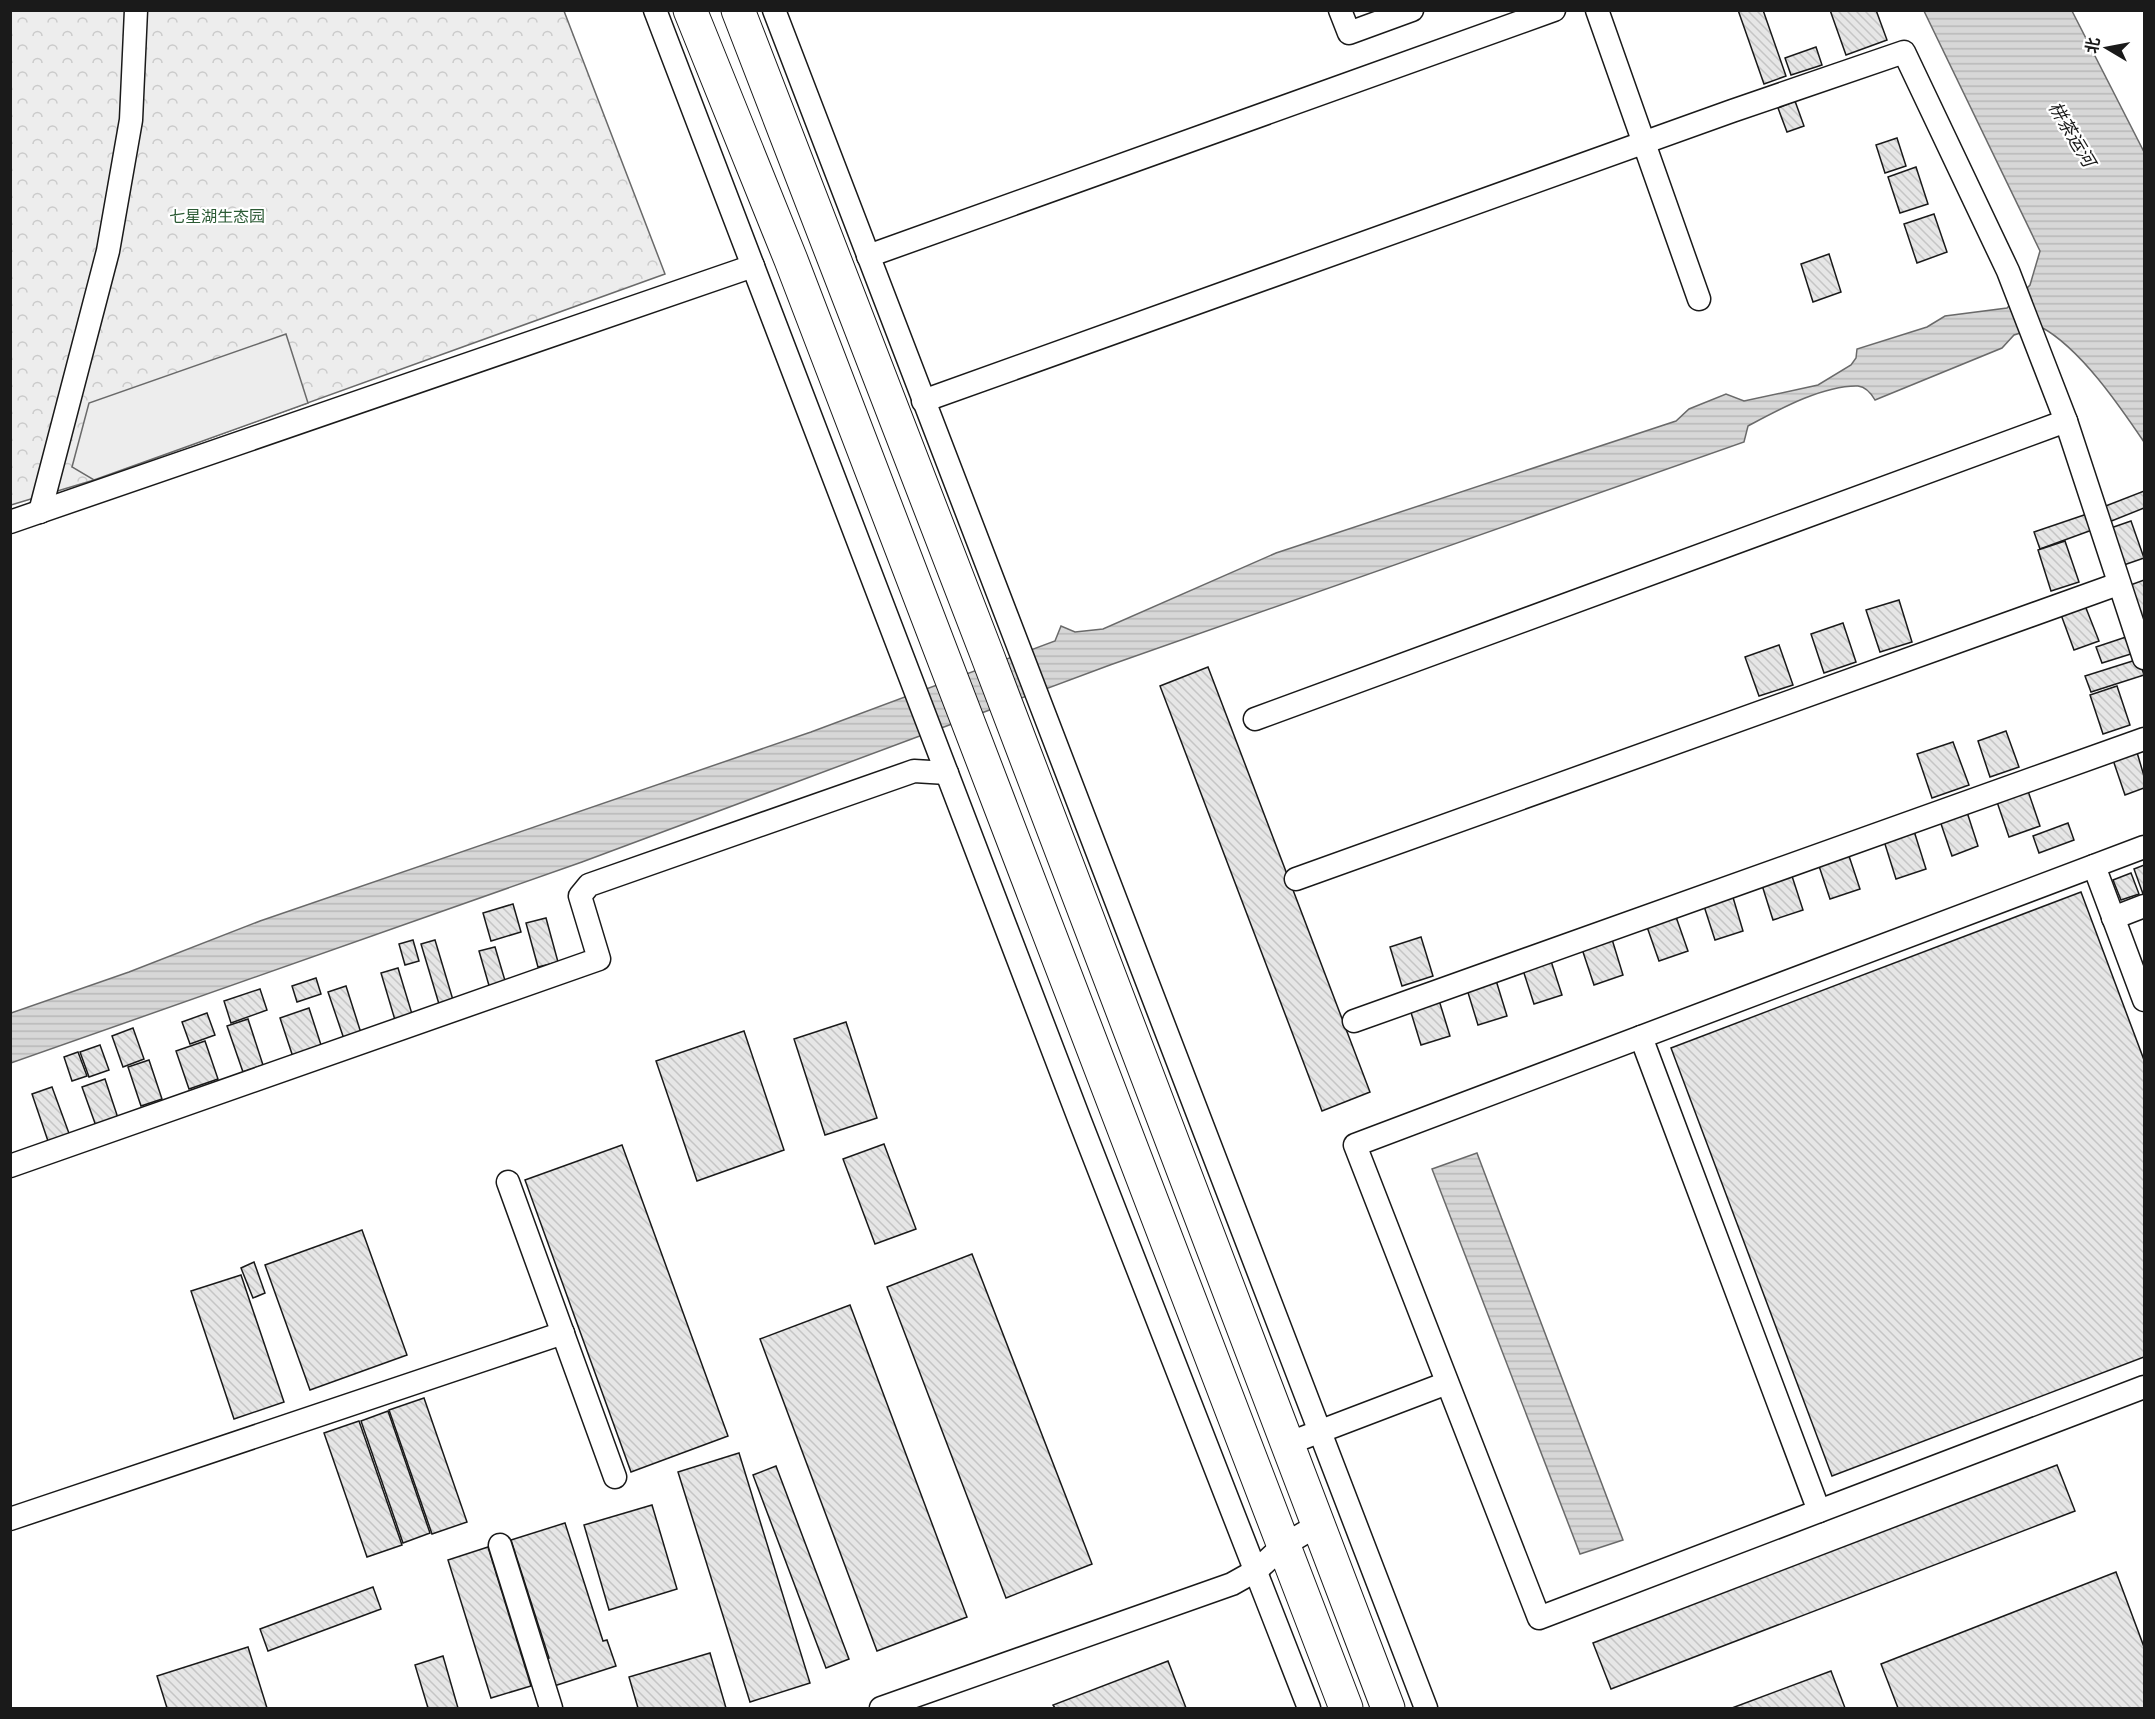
<svg xmlns="http://www.w3.org/2000/svg" width="2155" height="1719" font-family="Quicksand,'Noto Sans SC',sans-serif">
<style>
.park{fill:url(#park-crowns);stroke:#6a6a6a;stroke-width:1.5}
.pitch{fill:#ededed;stroke:#6a6a6a;stroke-width:1.5}
.water{fill:url(#water-rules);stroke:#6a6a6a;stroke-width:1.5}
.building{fill:url(#building-back-hatch);stroke:#1a1a1a;stroke-width:1.5}
.lines{fill:none;stroke-linecap:round;stroke-linejoin:round}
.minor-casing{stroke:#1a1a1a;stroke-width:25}
.highway-casing{stroke:#1a1a1a;stroke-width:35}
.minor{stroke:#fff;stroke-width:22}
.highway{stroke:#fff;stroke-width:33}
.labels{text-anchor:middle;dominant-baseline:central;stroke-width:4.5;stroke-linejoin:round;paint-order:stroke}
.park-label{font-size:16px;fill:#2b5a34;stroke:#fff}
.water-label{font-size:18px;font-style:italic;fill:#1a1a1a;stroke:#fff}
</style>
<defs>
<pattern id="park-crowns" width="20" height="18" patternUnits="userSpaceOnUse" patternTransform="scale(1.5)"><rect width="20" height="18" fill="#ededed"/><path d="M2 6a3 3 0 1 1 6 0M12 15a3 3 0 1 1 6 0" fill="none" stroke="#cbcbcb"/></pattern>
<pattern id="water-rules" width="6" height="5" patternUnits="userSpaceOnUse" patternTransform="scale(1.5)"><rect width="6" height="5" fill="#d7d7d7"/><path d="M0 2.5h6" fill="none" stroke="#b8b8b8"/></pattern>
<pattern id="building-back-hatch" width="6" height="6" patternUnits="userSpaceOnUse" patternTransform="scale(1.5)"><rect width="6" height="6" fill="#e6e6e6"/><path d="M-1 5l2 2M0 0l6 6M5-1l2 2" fill="none" stroke="#c5c5c5"/></pattern>
</defs>
<rect width="100%" height="100%" fill="#fff"/>
<polygon class="park" points="11,11 564,11 665,274 94,480 11,505"/>
<polygon class="pitch" points="286,334 308,403 94,480 72,467 89,403"/>
<g class="water">
<path d="M1924,11H2072L2144,152V442C2119,405 2080,348 2041,327L2014,335L2002,348L1875,400C1871,393 1866,387 1858,386C1823,385 1778,410 1748,426L1744,442L1110,665L582,862L11,1063V1013L129,972L260,921L811,732L1055,641L1061,626L1075,632L1103,629L1276,553L1676,421L1689,409L1726,394L1744,401L1818,385L1851,365L1856,358L1857,349L1927,327L1945,316L2007,308L2030,285L2040,251Z"/>
<polygon points="1477,1153 1623,1540 1580,1554 1432,1169"/>
</g>
<g class="building">
<polygon points="1738,10 1763,10 1786,76 1764,84"/>
<polygon points="1830,10 1876,10 1887,40 1846,55"/>
<polygon points="1816,47 1822,65 1791,75 1785,58"/>
<polygon points="1795,101 1804,126 1787,132 1778,108"/>
<polygon points="1897,138 1906,166 1885,173 1876,145"/>
<polygon points="1916,167 1928,204 1900,213 1888,177"/>
<polygon points="1934,214 1947,252 1917,263 1904,224"/>
<polygon points="1829,254 1841,292 1813,302 1801,264"/>
<polygon points="2144,491 2144,508 2104,524 2098,509"/>
<polygon points="2087,514 2092,530 2040,549 2034,532"/>
<polygon points="2131,521 2144,558 2118,567 2105,530"/>
<polygon points="2065,541 2079,582 2051,591 2038,550"/>
<polygon points="2144,580 2144,622 2138,625 2125,587"/>
<polygon points="1899,600 1912,642 1880,652 1866,610"/>
<polygon points="2084,603 2099,641 2074,650 2060,612"/>
<polygon points="1843,623 1856,662 1824,673 1811,634"/>
<polygon points="2129,636 2134,653 2102,663 2096,647"/>
<polygon points="1779,645 1793,685 1759,696 1745,657"/>
<polygon points="2139,659 2144,675 2091,692 2085,676"/>
<polygon points="1208,667 1370,1092 1322,1111 1160,686"/>
<polygon points="2117,686 2130,725 2103,734 2090,695"/>
<polygon points="2006,731 2019,767 1990,777 1978,741"/>
<polygon points="1953,742 1969,785 1932,798 1917,754"/>
<polygon points="2136,749 2144,776 2144,788 2125,795 2112,757"/>
<polygon points="2027,788 2040,826 2009,837 1996,799"/>
<polygon points="1966,809 1978,846 1952,856 1939,818"/>
<polygon points="2068,823 2074,840 2039,853 2033,836"/>
<polygon points="1914,831 1926,869 1896,879 1884,841"/>
<polygon points="1848,853 1860,889 1830,899 1818,863"/>
<polygon points="2144,865 2144,893 2143,894 2134,869"/>
<polygon points="1791,873 1803,910 1773,920 1761,882"/>
<polygon points="2131,873 2139,894 2121,900 2113,880"/>
<polygon points="2081,892 2144,1060 2144,1357 1832,1476 1671,1048"/>
<polygon points="1732,894 1743,931 1715,940 1703,903"/>
<polygon points="513,904 521,932 491,941 483,913"/>
<polygon points="1675,914 1688,951 1659,961 1646,924"/>
<polygon points="546,918 558,962 538,967 526,923"/>
<polygon points="1611,936 1623,975 1594,985 1581,946"/>
<polygon points="1421,937 1433,976 1402,986 1390,947"/>
<polygon points="413,940 419,961 405,965 399,944"/>
<polygon points="435,940 453,1000 439,1004 421,944"/>
<polygon points="495,947 506,984 490,989 479,951"/>
<polygon points="1550,958 1562,995 1534,1004 1522,967"/>
<polygon points="398,968 412,1014 395,1020 381,973"/>
<polygon points="1495,977 1507,1016 1478,1025 1466,986"/>
<polygon points="316,978 321,994 297,1002 292,986"/>
<polygon points="346,986 361,1033 344,1039 328,992"/>
<polygon points="260,989 267,1010 231,1023 224,1001"/>
<polygon points="1438,997 1450,1036 1421,1045 1409,1006"/>
<polygon points="309,1008 322,1048 293,1057 280,1018"/>
<polygon points="207,1013 215,1035 190,1044 182,1022"/>
<polygon points="248,1019 263,1065 243,1072 227,1026"/>
<polygon points="846,1022 877,1118 825,1135 794,1039"/>
<polygon points="133,1028 144,1059 123,1067 112,1036"/>
<polygon points="744,1031 784,1150 697,1181 656,1061"/>
<polygon points="205,1041 218,1079 189,1089 176,1051"/>
<polygon points="100,1045 109,1070 89,1077 80,1052"/>
<polygon points="78,1052 87,1076 72,1081 64,1057"/>
<polygon points="149,1060 162,1099 141,1106 128,1067"/>
<polygon points="105,1079 118,1118 96,1126 82,1087"/>
<polygon points="52,1087 70,1136 49,1144 32,1094"/>
<polygon points="884,1144 916,1229 875,1244 843,1159"/>
<polygon points="622,1145 728,1436 631,1472 525,1180"/>
<polygon points="362,1230 407,1355 310,1390 265,1265"/>
<polygon points="972,1254 1092,1564 1006,1598 887,1287"/>
<polygon points="254,1262 265,1293 253,1298 241,1268"/>
<polygon points="241,1275 284,1402 234,1419 191,1291"/>
<polygon points="850,1305 967,1617 877,1651 760,1339"/>
<polygon points="424,1398 467,1522 432,1534 389,1410"/>
<polygon points="388,1411 430,1533 403,1543 361,1421"/>
<polygon points="359,1421 402,1545 367,1557 324,1433"/>
<polygon points="739,1453 810,1683 750,1702 678,1472"/>
<polygon points="2057,1465 2075,1511 1611,1689 1593,1643"/>
<polygon points="776,1466 849,1659 826,1668 753,1475"/>
<polygon points="652,1505 677,1589 609,1610 584,1525"/>
<polygon points="565,1523 603,1641 607,1640 616,1666 554,1686 545,1660 549,1658 511,1540"/>
<polygon points="488,1547 531,1686 491,1698 448,1560"/>
<polygon points="2116,1572 2144,1647 2144,1708 1898,1708 1881,1664"/>
<polygon points="373,1587 381,1609 268,1651 260,1629"/>
<polygon points="248,1647 267,1708 167,1708 157,1676"/>
<polygon points="710,1653 726,1708 638,1708 629,1677"/>
<polygon points="443,1656 458,1708 428,1708 415,1665"/>
<polygon points="1168,1661 1186,1708 1055,1708 1053,1705"/>
<polygon points="1831,1671 1845,1708 1732,1708"/>
</g>
<g class="lines">
<g class="minor-casing">
<g id="minor">
<polyline points="655,10 1080,1121 1309,1708"/>
<polyline points="774,10 1426,1708"/>
<polyline points="1340,10 1349,33 1412,10"/>
<polyline points="1597,10 1699,299"/>
<polyline points="868,256 1554,10"/>
<polyline points="923,401 1732,111 1904,52 2008,271 2066,421 2144,658"/>
<polyline points="40,512 108,251 131,120 136,10"/>
<polyline points="10,522 753,266"/>
<polyline points="1255,719 2066,421"/>
<polyline points="2144,847 1355,1145 1539,1618 2144,1387"/>
<polyline points="2094,866 2144,1000"/>
<polyline points="1296,879 2118,584"/>
<polyline points="2113,918 2144,906"/>
<polyline points="1354,1021 2144,739"/>
<polyline points="1641,1037 1819,1511"/>
<polyline points="10,1166 599,959 580,896 589,885 914,771 947,773"/>
<polyline points="508,1182 615,1477"/>
<polyline points="1287,1444 1447,1383"/>
<polyline points="10,1519 563,1333"/>
<polyline points="500,1545 551,1708"/>
<polyline points="881,1708 1232,1584 1257,1570 1284,1545 1318,1525"/>
</g>
</g>
<g class="highway-casing">
<g id="highway">
<polyline points="690,10 791,260 1346,1708"/>
<polyline points="738,10 986,652 1388,1708"/>
</g>
</g>
<use href="#minor" class="minor"/>
<use href="#highway" class="highway"/>
</g>
<g class="labels">
<g class="park-label">
<text x="217" y="216">七星湖生态园</text>
</g>
<g class="water-label">
<text transform="translate(2072 134) rotate(59)">栟茶运河</text>
</g>
</g>
<rect width="2155" height="1719" fill="none" stroke="#1a1a1a" stroke-width="24"/>
<g transform="translate(2107 48) rotate(280)" stroke="#ffffff" stroke-width="4.5" paint-order="stroke">
<path d="M0-4.5L10 22L0 15L-10 22Z" fill="#1a1a1a"/>
<text y="-9" font-size="16" font-weight="bold" text-anchor="middle" fill="#1a1a1a">北</text>
</g>
</svg>
